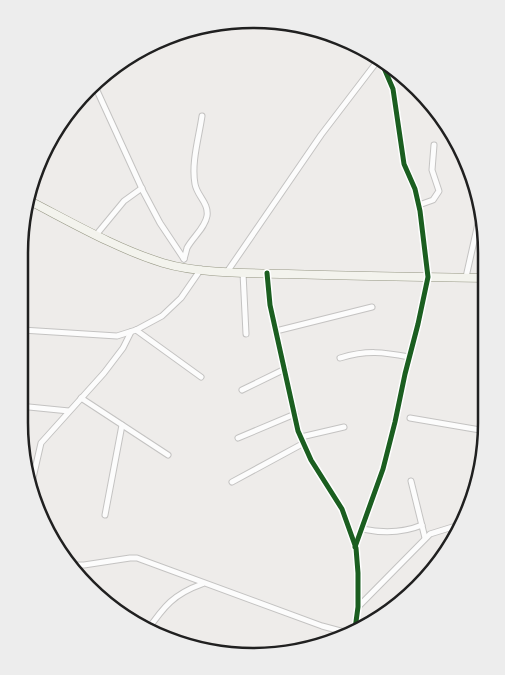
<svg xmlns="http://www.w3.org/2000/svg" width="505" height="675" font-family="Montserrat,sans-serif">
<style>
.lines{fill:none;stroke-linecap:round;stroke-linejoin:round}
.street-casing{stroke:#c4c3c2;stroke-width:7}
.secondary-casing{stroke:#959683;stroke-width:9}
.street{stroke:#fcfcfc;stroke-width:5}
.secondary{stroke:#f3f3ed;stroke-width:8}
.cycleway-casing{stroke:#fff;stroke-width:8}
.cycleway{stroke:#1b5e20;stroke-width:5}
.rim{fill:none;stroke:#202020;stroke-width:2.5}
</style>
<rect width="100%" height="100%" fill="#eeecea"/>
<g class="lines">
<g class="street-casing">
<g id="street">
<polyline points="94,84 143,191 160,223 184,259"/>
<polyline points="419,205 433,200 439,191 432,170 434,145"/>
<polyline points="96,235 124,201 142,188"/>
<path d="M184,259C185,256 186,252 187,248C193,237 205,228 207,216C209,203 197,196 195,184C191,163 199,137 202,116"/>
<polyline points="227,272 321,135 379,59"/>
<polyline points="243,273 246,334"/>
<polyline points="267,273 270,305 298,431 311,460 342,509 356,548 358,573 358,607 355,629"/>
<polyline points="466,277 481,210"/>
<polyline points="22,330 117,336 136,330 162,316 181,298 201,269"/>
<polyline points="136,330 201,377"/>
<polyline points="276,331 372,307"/>
<path d="M340,358C367,350 383,352 409,357"/>
<polyline points="242,390 285,369"/>
<polyline points="81,398 168,455"/>
<polyline points="19,406 69,411"/>
<polyline points="410,418 486,431"/>
<polyline points="301,437 344,427"/>
<polyline points="238,438 295,414"/>
<polyline points="411,481 425,538"/>
<polyline points="232,482 304,443"/>
<polyline points="30,491 41,443 104,373 123,348 131,332"/>
<polyline points="105,515 122,425"/>
<path d="M362,529C382,533 403,533 422,525"/>
<polyline points="355,547 383,469 395,422 405,374 418,324 428,277 420,211 415,189 404,164 393,89 384,68 378,61"/>
<polyline points="70,565 84,565 130,558 137,558 322,626 348,633"/>
<polyline points="358,607 430,534 459,525"/>
<path d="M147,631C164,606 174,594 202,584"/>
</g>
</g>
<g class="secondary-casing">
<path id="secondary" d="M26,199C71,222 115,248 163,263C200,274 249,273 288,274C353,276 419,277 485,278"/>
</g>
<use href="#street" class="street"/>
<use href="#secondary" class="secondary"/>
<g class="cycleway-casing">
<g id="cycleway">
<polyline points="267,273 270,305 298,431 311,460 342,509 356,548 358,573 358,607 355,629"/>
<polyline points="355,547 383,469 395,422 405,374 418,324 428,277 420,211 415,189 404,164 393,89 384,68 378,61"/>
</g>
</g>
<use href="#cycleway" class="cycleway"/>
</g>
<path d="M0 0H505V675H0ZM253 28H253A225 225 0 0 1 478 253V423A225 225 0 0 1 253 648H253A225 225 0 0 1 28 423V253A225 225 0 0 1 253 28Z" fill="#ededed" fill-rule="evenodd"/>
<path class="rim" d="M253 28H253A225 225 0 0 1 478 253V423A225 225 0 0 1 253 648H253A225 225 0 0 1 28 423V253A225 225 0 0 1 253 28Z"/>
</svg>
